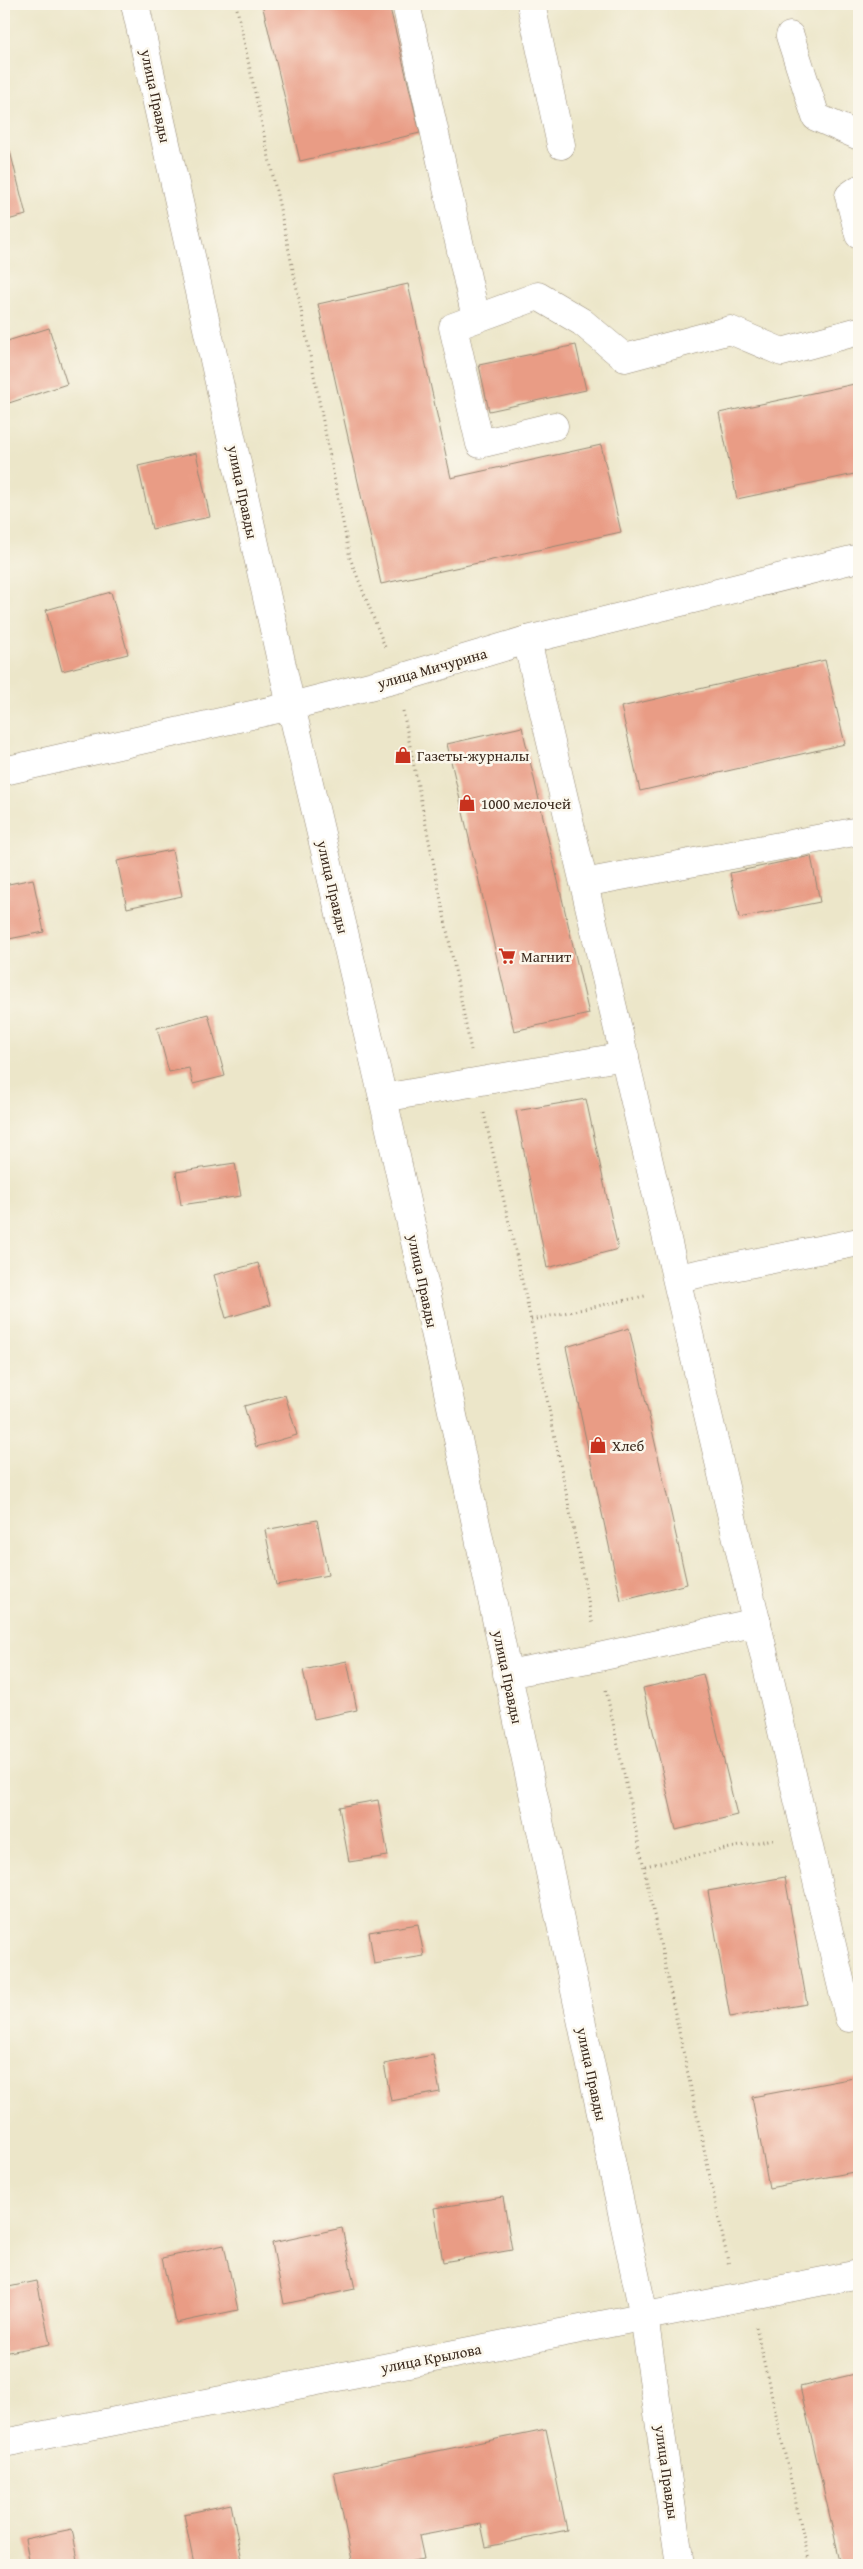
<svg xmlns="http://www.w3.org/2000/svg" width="863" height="2569" font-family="'Gentium Book Plus',serif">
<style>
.building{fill:#e99c85}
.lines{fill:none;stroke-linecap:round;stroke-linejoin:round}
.minor-casing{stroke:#948874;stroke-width:29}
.path{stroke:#948874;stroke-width:3;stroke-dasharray:1 4;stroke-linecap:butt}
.minor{stroke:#fff;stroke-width:28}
.labels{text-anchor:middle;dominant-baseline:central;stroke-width:5;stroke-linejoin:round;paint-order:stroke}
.street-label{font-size:15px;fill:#3b2a1e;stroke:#fbf7ec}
.poi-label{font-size:15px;fill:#3b2a1e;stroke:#fbf7ec;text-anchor:start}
</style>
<rect width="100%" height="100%" fill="#fbf7ec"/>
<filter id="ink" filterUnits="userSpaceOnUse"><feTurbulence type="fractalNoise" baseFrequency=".02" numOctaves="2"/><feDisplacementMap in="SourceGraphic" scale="10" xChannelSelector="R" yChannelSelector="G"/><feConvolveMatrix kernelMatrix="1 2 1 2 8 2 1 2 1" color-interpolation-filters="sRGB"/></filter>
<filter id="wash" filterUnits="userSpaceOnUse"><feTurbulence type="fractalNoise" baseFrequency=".0096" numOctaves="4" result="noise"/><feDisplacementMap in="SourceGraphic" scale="20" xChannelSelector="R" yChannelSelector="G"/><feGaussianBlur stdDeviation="1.12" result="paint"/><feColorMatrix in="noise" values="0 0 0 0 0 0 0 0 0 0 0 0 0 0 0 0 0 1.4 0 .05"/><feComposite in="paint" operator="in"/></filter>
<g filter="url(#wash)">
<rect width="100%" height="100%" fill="#ece6c9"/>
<g id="blocks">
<g class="building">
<polygon points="262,4 389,4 420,133 300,161"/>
<polygon points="10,151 26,215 4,221 4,152"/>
<polygon points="408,284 451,478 601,445 621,532 381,584 318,304"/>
<polygon points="49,328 67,384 9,403 4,385 4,342"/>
<polygon points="576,345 586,390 489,411 479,365"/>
<polygon points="859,383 859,473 737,499 719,413"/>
<polygon points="196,453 210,517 152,529 138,466"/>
<polygon points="111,592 128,654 62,671 46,610"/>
<polygon points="825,660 845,744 640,791 621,707"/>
<polygon points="522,727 589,1014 514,1031 447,744"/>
<polygon points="172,850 182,896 127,908 117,861"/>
<polygon points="811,856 820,902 739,918 730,873"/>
<polygon points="33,879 44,932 4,940 4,885"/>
<polygon points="208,1014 225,1076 193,1084 189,1068 169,1072 157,1028"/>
<polygon points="586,1099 618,1249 547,1268 516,1111"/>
<polygon points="235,1163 241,1196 181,1205 176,1172"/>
<polygon points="258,1263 270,1305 226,1318 214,1275"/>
<polygon points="629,1328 687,1584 621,1601 566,1347"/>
<polygon points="285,1395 297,1435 256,1447 244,1406"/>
<polygon points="317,1520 328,1575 276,1585 265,1530"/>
<polygon points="347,1661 357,1710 314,1719 303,1670"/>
<polygon points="703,1674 737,1815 676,1830 643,1688"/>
<polygon points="378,1800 388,1856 349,1862 339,1807"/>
<polygon points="785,1877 807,2004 730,2017 708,1891"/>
<polygon points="418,1924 424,1956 374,1964 369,1932"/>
<polygon points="433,2055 440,2092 391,2101 384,2064"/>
<polygon points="859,2077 859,2171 769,2188 752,2097"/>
<polygon points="503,2197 512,2250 443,2262 434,2208"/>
<polygon points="342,2228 355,2289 284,2304 272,2243"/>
<polygon points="224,2245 238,2310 176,2323 162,2258"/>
<polygon points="37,2281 50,2344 4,2353 4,2288"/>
<polygon points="859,2373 859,2565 841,2565 800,2387"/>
<polygon points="546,2429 567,2530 486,2547 481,2524 419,2536 424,2559 392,2565 353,2565 334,2472"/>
<polygon points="231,2504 243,2565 194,2565 184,2514"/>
<polygon points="72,2529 79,2565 30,2565 25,2539"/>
</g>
</g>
</g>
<g filter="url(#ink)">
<use href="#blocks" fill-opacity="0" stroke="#948874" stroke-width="1"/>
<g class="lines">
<g class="minor-casing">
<g id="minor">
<polyline points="135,4 291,706 383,1098 441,1359 644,2316 680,2565"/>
<polyline points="406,4 476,318"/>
<polyline points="531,4 561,145"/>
<polyline points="790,36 816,117 859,136"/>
<polyline points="859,189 849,196 859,235"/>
<polyline points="554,426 480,444 453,327 538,296 582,322 625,358 730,330 782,352 859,331"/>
<polyline points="527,640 849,2018 859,2016"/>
<polyline points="4,771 291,706 397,679 527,640 859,558"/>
<polyline points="584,883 859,831"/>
<polyline points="383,1098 625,1056"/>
<polyline points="677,1278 859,1242"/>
<polyline points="507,1674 599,1657 757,1622"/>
<polyline points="4,2443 859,2274"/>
</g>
</g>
<g class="path">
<polyline points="236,4 295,279 350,558 385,647"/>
<polyline points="855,594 859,601"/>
<polyline points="403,711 471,1050"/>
<polyline points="484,1113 531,1320 593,1625"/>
<polyline points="531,1320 645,1296"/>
<polyline points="606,1690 729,2266"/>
<polyline points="645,1866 773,1839"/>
<polyline points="756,2327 810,2565"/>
</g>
<use href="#minor" class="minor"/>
</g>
</g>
<defs>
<g id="shop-bare" transform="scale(1.35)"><path d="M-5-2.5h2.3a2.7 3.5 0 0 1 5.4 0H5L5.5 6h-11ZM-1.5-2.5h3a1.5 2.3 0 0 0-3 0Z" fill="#c8321e" stroke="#fbf7ec" stroke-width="2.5" paint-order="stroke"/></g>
<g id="supermarket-bare" transform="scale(1.35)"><path d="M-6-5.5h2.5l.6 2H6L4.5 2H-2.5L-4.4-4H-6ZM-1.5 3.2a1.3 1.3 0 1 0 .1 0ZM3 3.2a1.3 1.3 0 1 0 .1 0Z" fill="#c8321e" stroke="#fbf7ec" stroke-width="2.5" paint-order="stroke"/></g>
</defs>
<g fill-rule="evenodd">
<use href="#shop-bare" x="403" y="755"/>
<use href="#shop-bare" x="467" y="803"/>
<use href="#supermarket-bare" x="507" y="956"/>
<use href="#shop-bare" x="598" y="1445"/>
</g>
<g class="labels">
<g class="street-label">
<text transform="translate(156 96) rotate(78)">улица Правды</text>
<text transform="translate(243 492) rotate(78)">улица Правды</text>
<text transform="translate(432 668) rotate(-16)">улица Мичурина</text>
<text transform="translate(333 887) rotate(77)">улица Правды</text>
<text transform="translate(423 1281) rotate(78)">улица Правды</text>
<text transform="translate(508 1677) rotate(78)">улица Правды</text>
<text transform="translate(592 2074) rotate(78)">улица Правды</text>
<text transform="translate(431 2358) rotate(-11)">улица Крылова</text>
<text transform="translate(667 2472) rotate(82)">улица Правды</text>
</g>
<g class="poi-label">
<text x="417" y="755">Газеты-журналы</text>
<text x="481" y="803">1000 мелочей</text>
<text x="521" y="956">Магнит</text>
<text x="612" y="1445">Хлеб</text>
</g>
</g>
<rect width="863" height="2569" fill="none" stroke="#fbf7ec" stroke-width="20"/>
</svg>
